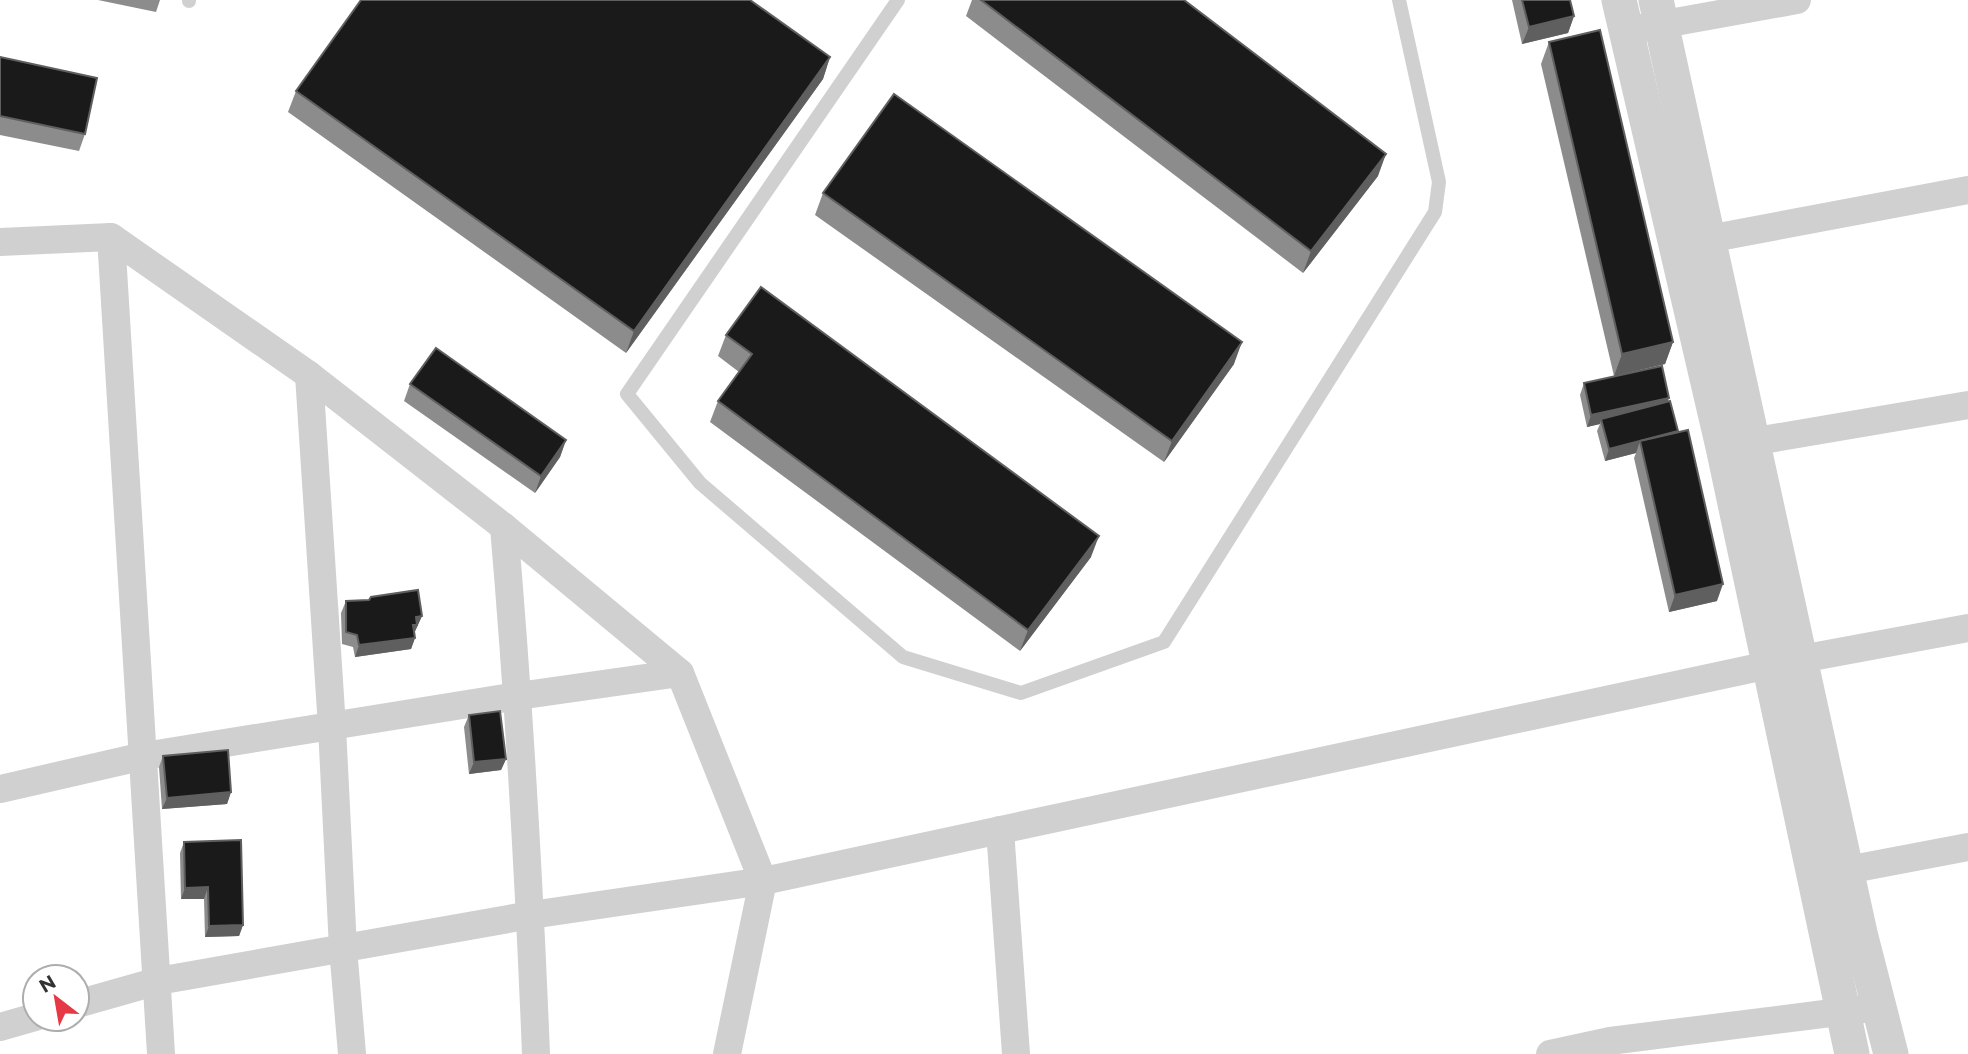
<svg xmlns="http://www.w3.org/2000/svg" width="1968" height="1054" font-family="Montserrat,sans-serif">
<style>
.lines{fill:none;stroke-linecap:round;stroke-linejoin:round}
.service{stroke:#d0d0d0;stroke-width:14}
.minor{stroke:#d0d0d0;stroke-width:28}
.tertiary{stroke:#d0d0d0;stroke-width:35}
.wall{fill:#8c8c8c}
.shaded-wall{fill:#5f5f5f}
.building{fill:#1a1a1a;stroke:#5f5f5f;stroke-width:2}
</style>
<rect width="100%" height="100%" fill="#fff"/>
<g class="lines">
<g class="service">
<polyline points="898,0 627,394 700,483 903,657 1021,693 1164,642 1435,212 1439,182 1399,0"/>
<polyline points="189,1 189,0"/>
</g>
<g class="minor">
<polyline points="1642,28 1797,0"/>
<polyline points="111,237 161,1054"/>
<polyline points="1688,240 1708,239 1968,190"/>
<polyline points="0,242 111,237 309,375 504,527 680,673 763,881 727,1054"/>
<polyline points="309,375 332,727 343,948 352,1054"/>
<polyline points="1733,445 1968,405"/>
<path d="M504,527C519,702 529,878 536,1054"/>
<polyline points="0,789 144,756 518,696 680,673"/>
<polyline points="1000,830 1016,1054"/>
<polyline points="1826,874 1968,847"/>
<polyline points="77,1004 158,981 531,915 763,881 1769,665 1968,628"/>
<polyline points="0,1027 35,1017"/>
<polyline points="1550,1054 1610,1041 1863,1009"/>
</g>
<g class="tertiary">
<polyline points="1619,0 1723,447 1852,1054"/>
<polyline points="1656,0 1860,933 1891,1054"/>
</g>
</g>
<g class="wall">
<polygon points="98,0 160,0 156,12"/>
<polygon points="972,0 1184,0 1378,176 1303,273 966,16"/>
<polygon points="1512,0 1570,0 1574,16 1568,33 1522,44"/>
<polygon points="1549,42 1673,342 1665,364 1614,376 1541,64"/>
<polygon points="0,57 85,134 79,151 0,135"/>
<polygon points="830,57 823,79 626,353 288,112 296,91"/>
<polygon points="823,193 1234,364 1164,462 815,215"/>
<polygon points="726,335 1091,557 1020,651 710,422 718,401 739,372 718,356"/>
<polygon points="1584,383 1667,402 1677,433 1717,601 1669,612 1634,458 1636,453 1605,461 1597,431 1600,424 1587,427 1580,395"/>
<polygon points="410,384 566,440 560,457 535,493 404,401"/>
<polygon points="369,600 422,616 414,633 415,638 411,649 355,657 353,647 342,644 341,613 346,601"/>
<polygon points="469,715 506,759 501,770 469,774 464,727"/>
<polygon points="163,756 231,792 227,804 162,809 159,767"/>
<polygon points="184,842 243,925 239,936 205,937 204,899 181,899 180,853"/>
</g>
<g class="shaded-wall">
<polygon points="1574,16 1568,33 1522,44 1529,27"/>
<polygon points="830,57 823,79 626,353 634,331"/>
<polygon points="1386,154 1378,176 1303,273 1311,251"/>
<polygon points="1242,342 1234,364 1164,462 1172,441"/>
<polygon points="1673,342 1665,364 1614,376 1622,354"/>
<polygon points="1669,398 1665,410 1601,419 1600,424 1587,427 1591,415"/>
<polygon points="1678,431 1674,443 1640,441 1636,453 1605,461 1609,449"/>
<polygon points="566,440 560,457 535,493 541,476"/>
<polygon points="1099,536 1091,557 1020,651 1028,630"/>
<polygon points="1723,584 1717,601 1669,612 1675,595"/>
<polygon points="422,616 413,636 409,637 416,617"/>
<polygon points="415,638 411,649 355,657 359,645"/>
<polygon points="506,759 501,770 469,774 474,762"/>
<polygon points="231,792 227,804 162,809 167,798"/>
<polygon points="208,887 204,899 181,899 185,888"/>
<polygon points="243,925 239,936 205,937 209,926"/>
</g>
<g class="building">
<polygon points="361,0 750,0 830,57 634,331 296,91"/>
<polygon points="981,0 1184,0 1386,154 1311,251"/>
<polygon points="1522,0 1570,0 1574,16 1529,27"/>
<polygon points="1600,30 1673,342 1622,354 1549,42"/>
<polygon points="0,57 97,78 85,134 0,116"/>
<polygon points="894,94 1242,342 1172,441 823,193"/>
<polygon points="761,287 1099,536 1028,630 718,401 752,354 726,335"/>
<polygon points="436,348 566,440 541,476 410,384"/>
<polygon points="1662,366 1669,398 1591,415 1584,383"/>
<polygon points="1670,401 1678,431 1609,449 1601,419"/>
<polygon points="1688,430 1723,584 1675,595 1640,441"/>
<polygon points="418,590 422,616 416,617 417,625 413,625 415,638 359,645 357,635 346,632 346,601 369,600 371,597"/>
<polygon points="500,711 506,759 474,762 469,715"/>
<polygon points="228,750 231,792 167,798 163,756"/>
<polygon points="241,840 243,925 209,926 208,887 185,888 184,842"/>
</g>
<g transform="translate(56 998) rotate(329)"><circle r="33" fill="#ffffff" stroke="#adadad" stroke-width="2"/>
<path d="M0-5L12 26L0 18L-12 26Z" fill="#e63946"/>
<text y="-10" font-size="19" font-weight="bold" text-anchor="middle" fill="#333333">N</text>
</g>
</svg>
